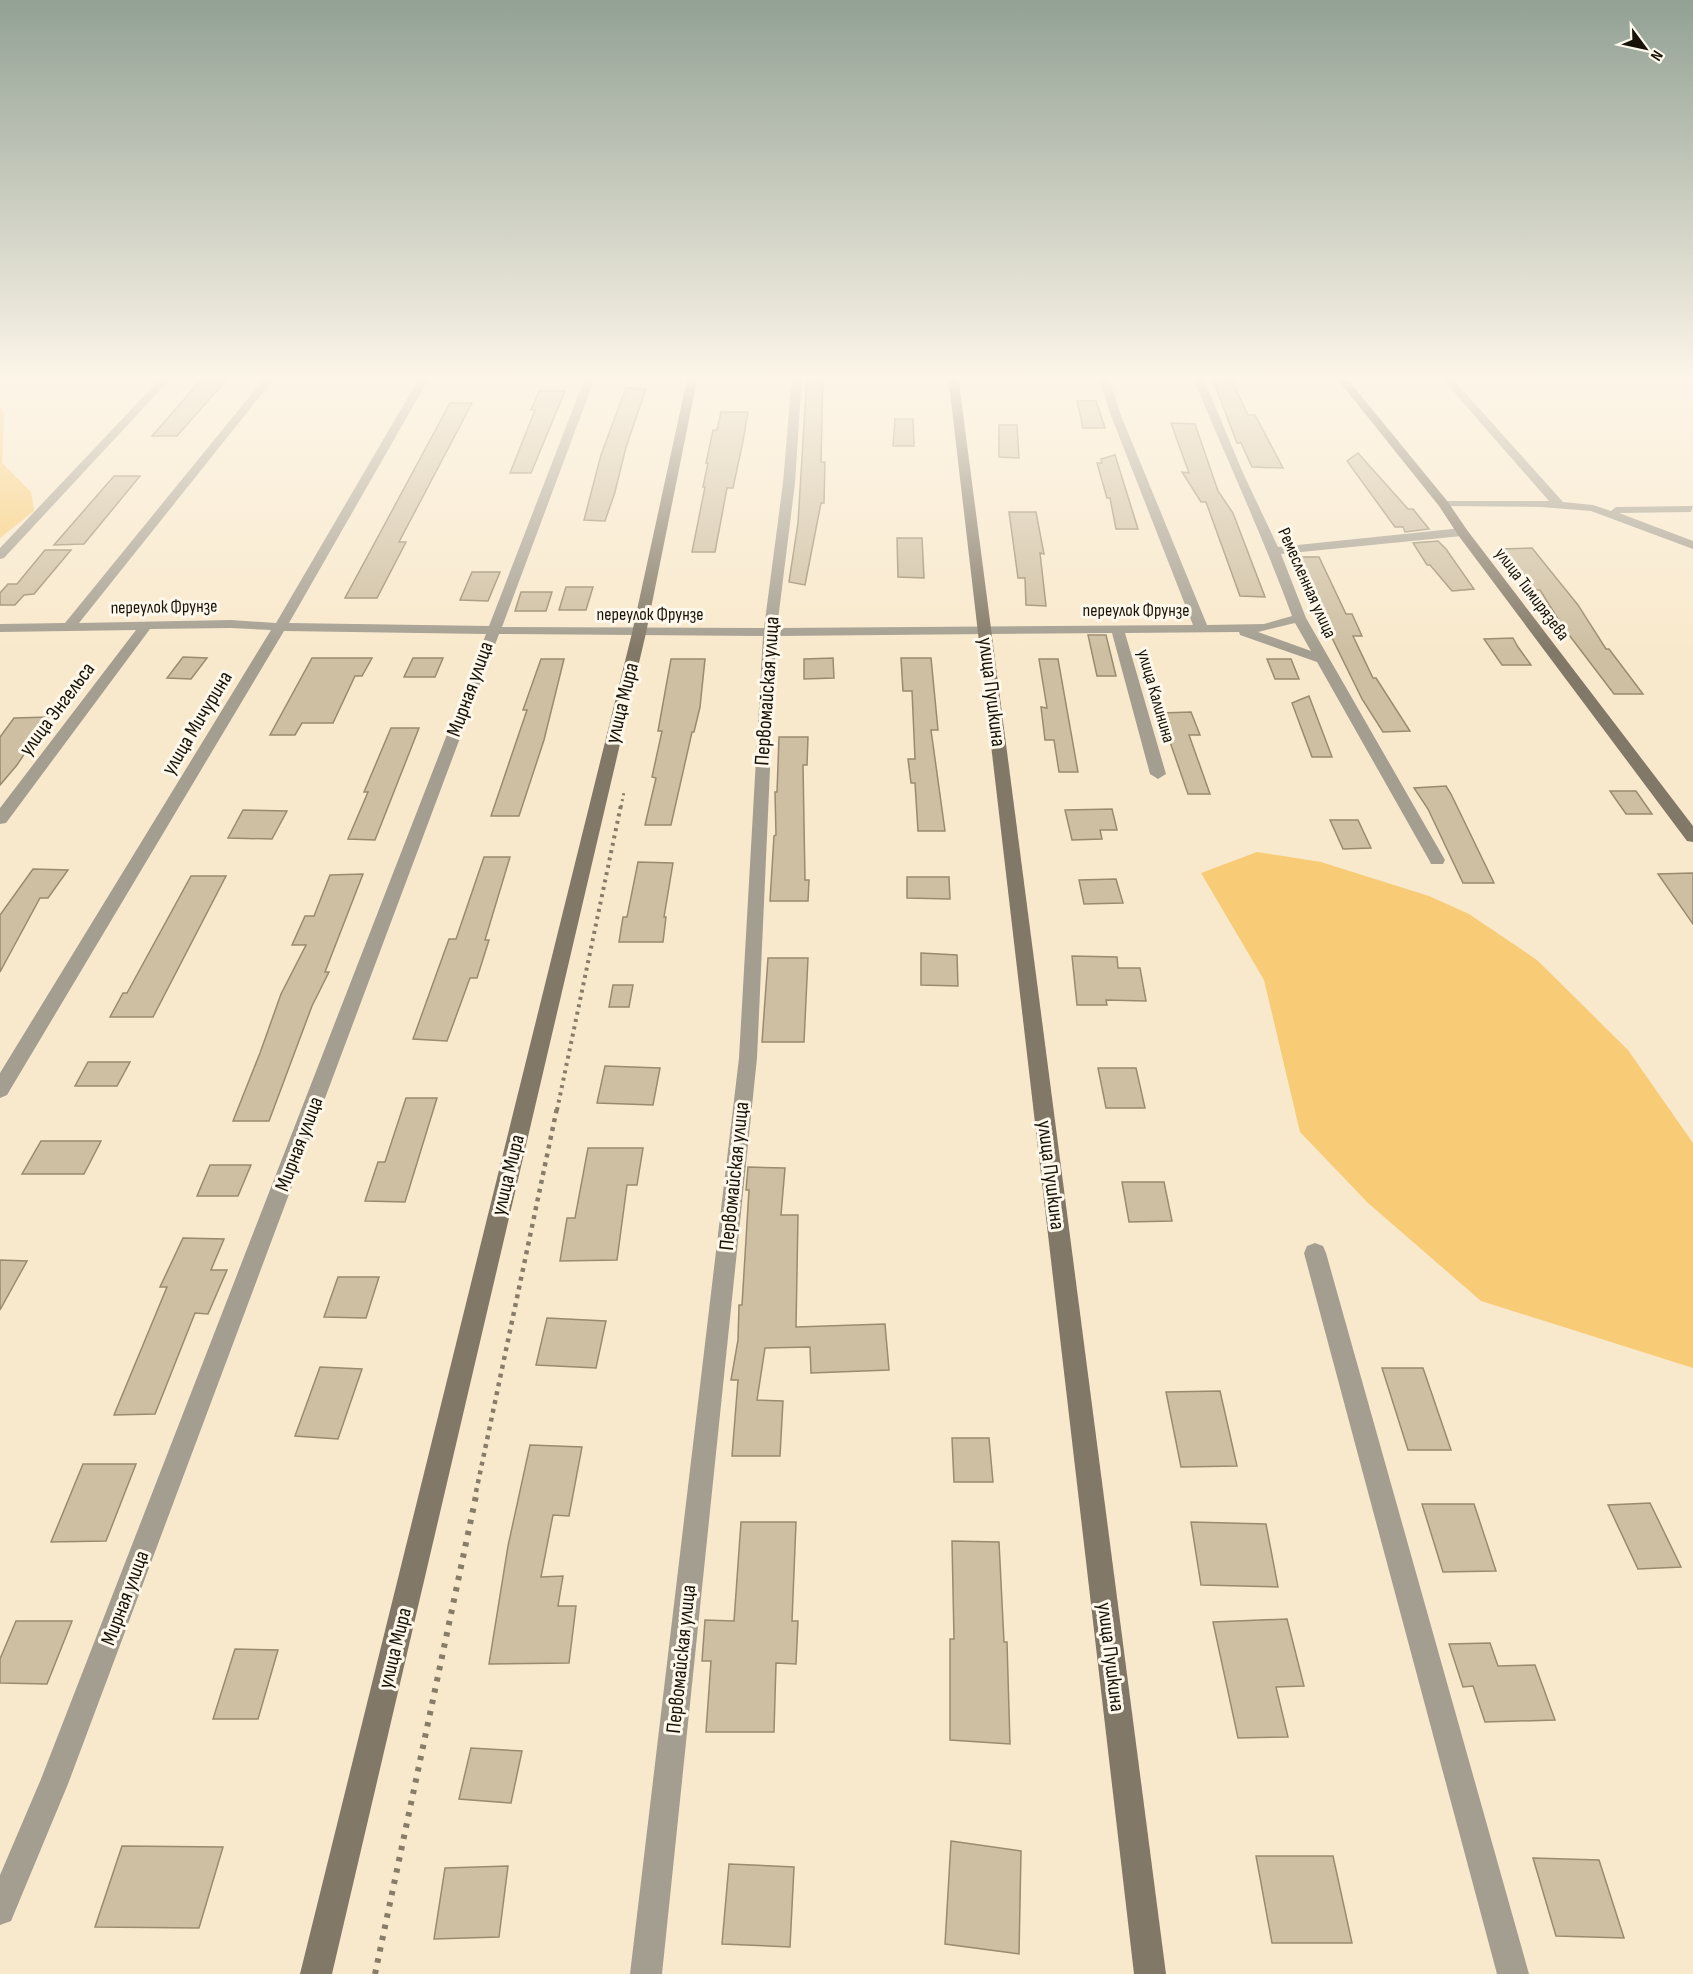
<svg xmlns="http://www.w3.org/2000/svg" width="1693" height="1974" font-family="'Sofia Sans Condensed',sans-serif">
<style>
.green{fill:#f8cc77}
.building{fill:#cebfa2;stroke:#998b6f;stroke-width:1.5}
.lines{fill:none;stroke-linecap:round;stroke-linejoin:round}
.path-far3{stroke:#877c68;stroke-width:3;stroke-dasharray:2 4;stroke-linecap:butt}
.path-far2{stroke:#877c68;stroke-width:4;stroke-dasharray:3 4.5;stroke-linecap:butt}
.path-far1{stroke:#877c68;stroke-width:4.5;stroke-dasharray:4 5;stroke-linecap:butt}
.path{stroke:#877c68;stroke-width:6;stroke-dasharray:4.5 7;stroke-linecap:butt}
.lane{fill:#a49e91;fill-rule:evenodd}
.street{fill:#a49e91;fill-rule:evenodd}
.secondary{fill:#827867;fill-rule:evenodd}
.labels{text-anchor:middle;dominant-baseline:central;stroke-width:6;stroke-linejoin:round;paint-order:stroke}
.far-street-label{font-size:18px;fill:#181308;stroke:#fef8ec}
.street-label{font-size:21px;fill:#181308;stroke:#fef8ec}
</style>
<rect width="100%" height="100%" fill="#f9e9cc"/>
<g class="green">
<polygon points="0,405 4,414 2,463 31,492 34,511 0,538"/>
<polygon points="1257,852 1321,862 1429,896 1469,914 1537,960 1628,1050 1693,1143 1693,1368 1481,1301 1368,1203 1300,1132 1264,980 1201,873"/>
</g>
<g class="building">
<polygon points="807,375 823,375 821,462 825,462 824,503 821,503 805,585 789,582 798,523"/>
<polygon points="1211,375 1229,375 1248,415 1255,415 1283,468 1252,467 1241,443 1237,443"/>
<polygon points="202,379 227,379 177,436 152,436"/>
<polygon points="626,388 646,389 626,447 615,492 605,521 584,520 601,455"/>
<polygon points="539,391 565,391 531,473 510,473 535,410 531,410"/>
<polygon points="1077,401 1096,401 1105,428 1083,428"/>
<polygon points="450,403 472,403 399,542 406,542 377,598 345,598"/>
<polygon points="721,412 748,412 743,441 733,488 727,488 715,552 692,552 705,487 703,487 708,463 706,463 713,430 717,430"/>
<polygon points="895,419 913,419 914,446 893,446"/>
<polygon points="1171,423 1195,424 1218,491 1233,513 1265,597 1240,596 1206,502 1201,502 1182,472 1189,473"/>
<polygon points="999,425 1017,425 1019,458 999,457"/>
<polygon points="1358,453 1408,509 1413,509 1429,529 1405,532 1403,527 1395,527 1347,461"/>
<polygon points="1115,455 1129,500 1138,529 1116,529 1110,498 1107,498 1097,463 1102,463 1101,459"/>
<polygon points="114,476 140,476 84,544 54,545"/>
<polygon points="1009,512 1036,512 1044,554 1040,553 1046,606 1026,605 1025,578 1018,578"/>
<polygon points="897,538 922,538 924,578 898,577"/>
<polygon points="1438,541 1446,549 1474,589 1452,591 1430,565 1427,565 1413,543"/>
<polygon points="1532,548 1578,605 1606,649 1609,649 1643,694 1614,694 1563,627 1540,590 1534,590 1501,549"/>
<polygon points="45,550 71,550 34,594 24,595 15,605 0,605 0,593 8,584 17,584"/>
<polygon points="1293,557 1319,557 1346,614 1352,614 1362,636 1353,636 1373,678 1376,678 1410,731 1383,732 1362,699 1331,636 1325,635 1315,614 1318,614"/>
<polygon points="472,572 500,572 488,601 460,600"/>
<polygon points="566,587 593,587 586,610 559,610"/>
<polygon points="521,592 552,592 546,611 515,611"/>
<polygon points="1088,635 1106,635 1116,676 1097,676"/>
<polygon points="1513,638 1518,647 1531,665 1502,665 1484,639"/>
<polygon points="183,657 207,658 191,679 167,678"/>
<polygon points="312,658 372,658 362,676 355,676 333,723 302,723 295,735 270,735"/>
<polygon points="413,658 443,658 435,677 404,677"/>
<polygon points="833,658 834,678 804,679 804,659"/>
<polygon points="901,658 931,658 938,730 931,730 945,831 918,831 915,783 911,783 908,759 915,759 912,691 903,691"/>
<polygon points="541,659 564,659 544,740 519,816 491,816 527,710 523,710"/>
<polygon points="671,659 705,659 700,707 694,732 692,732 671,825 645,825 656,778 652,777 662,731 658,731"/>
<polygon points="1039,659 1058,659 1078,772 1059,772 1054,740 1045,740 1041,707 1047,708"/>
<polygon points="1267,659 1291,659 1299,679 1275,679"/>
<polygon points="1309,696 1332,757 1312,757 1292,703"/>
<polygon points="1191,712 1200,735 1189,735 1210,794 1188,794 1160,713"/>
<polygon points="49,717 17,765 0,785 0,737 14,718"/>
<polygon points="391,728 419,728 375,840 348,839 368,792 364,792"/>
<polygon points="779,737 808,737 807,765 803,765 805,880 809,880 808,901 770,901 774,836 776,835 775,792 777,792"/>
<polygon points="1446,786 1451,794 1494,883 1463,883 1428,809 1414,788"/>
<polygon points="1610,791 1636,791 1652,814 1626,814"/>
<polygon points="1112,809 1117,830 1100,830 1102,839 1072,840 1065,810"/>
<polygon points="243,810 287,811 272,839 228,838"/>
<polygon points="1330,820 1358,820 1371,848 1343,849"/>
<polygon points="484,857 510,857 485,940 489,940 477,978 470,978 447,1041 413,1039 449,939 456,939"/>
<polygon points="638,862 673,863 664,917 666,917 663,942 619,942 623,917 627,917"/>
<polygon points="33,869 68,870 48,898 40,898 0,972 0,915"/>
<polygon points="1693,873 1693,924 1658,874"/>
<polygon points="363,874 325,972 329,972 312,1006 269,1121 233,1121 260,1053 281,994 306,945 292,945 305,916 314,916 330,875"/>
<polygon points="191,876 226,876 153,1017 110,1017 123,993 127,993"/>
<polygon points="907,877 949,877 950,899 907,898"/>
<polygon points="1116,879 1123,903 1084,904 1079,880"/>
<polygon points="921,953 957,955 958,986 921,985"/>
<polygon points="1072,956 1117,957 1118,968 1140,968 1146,1001 1106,1000 1107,1005 1077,1005"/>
<polygon points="768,958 808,958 804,1042 762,1042"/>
<polygon points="613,985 633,985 629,1007 609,1007"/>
<polygon points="88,1062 130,1062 117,1086 75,1086"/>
<polygon points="605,1066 660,1068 653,1105 597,1103"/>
<polygon points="1098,1068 1136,1068 1145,1108 1106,1108"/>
<polygon points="406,1098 437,1098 405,1202 365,1201 378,1162 385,1162"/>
<polygon points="41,1141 101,1141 84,1174 22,1174"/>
<polygon points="588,1148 643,1148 637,1185 627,1185 617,1260 560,1261 567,1218 575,1218"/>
<polygon points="210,1165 251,1165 238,1196 197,1196"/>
<polygon points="748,1167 785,1168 781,1215 798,1215 796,1327 885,1324 889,1370 811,1373 810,1347 765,1348 757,1400 783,1401 780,1456 732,1456 738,1380 731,1380 738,1340 739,1305 742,1305 749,1190 746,1190"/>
<polygon points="1122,1182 1164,1182 1172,1221 1129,1222"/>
<polygon points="183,1238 224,1239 211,1270 227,1270 208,1314 195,1313 155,1414 114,1415 167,1287 160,1287"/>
<polygon points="0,1260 27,1261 0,1310"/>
<polygon points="338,1277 379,1277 366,1318 324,1317"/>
<polygon points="547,1318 606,1321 596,1368 536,1365"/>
<polygon points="320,1367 362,1369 338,1439 295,1436"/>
<polygon points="1382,1368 1423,1368 1451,1450 1408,1450"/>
<polygon points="1220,1391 1237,1466 1181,1467 1166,1392"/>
<polygon points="952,1438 989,1438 993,1482 954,1482"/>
<polygon points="530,1445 582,1447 569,1516 553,1515 541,1577 563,1576 558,1606 576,1606 569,1663 489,1664 508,1546"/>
<polygon points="83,1464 136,1464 106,1541 51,1542"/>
<polygon points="1650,1503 1681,1567 1638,1569 1608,1505"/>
<polygon points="1422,1504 1474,1504 1496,1571 1443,1572"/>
<polygon points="741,1522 796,1522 792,1621 798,1621 796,1664 776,1663 774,1732 706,1732 711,1661 702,1661 705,1620 734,1621"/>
<polygon points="1191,1522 1266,1524 1278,1587 1201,1585"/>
<polygon points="952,1541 999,1542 1004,1642 1007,1642 1010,1744 950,1740 950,1639 954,1639"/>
<polygon points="1287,1619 1304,1686 1276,1687 1288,1737 1238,1738 1213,1622"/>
<polygon points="16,1621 72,1621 47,1684 0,1683 0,1659"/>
<polygon points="1490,1643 1498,1666 1535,1665 1555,1720 1485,1722 1473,1686 1463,1687 1449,1644"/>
<polygon points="235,1649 278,1650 258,1719 213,1719"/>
<polygon points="471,1748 522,1751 511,1803 459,1799"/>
<polygon points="951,1841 1021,1851 1019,1954 945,1944"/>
<polygon points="122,1846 223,1847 199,1928 95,1927"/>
<polygon points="1256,1856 1333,1856 1352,1943 1272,1943"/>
<polygon points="1533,1858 1599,1860 1624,1938 1556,1936"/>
<polygon points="729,1864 794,1867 790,1947 722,1944"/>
<polygon points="508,1866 499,1937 434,1939 445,1868"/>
</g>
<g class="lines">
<polyline class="path-far3" points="621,807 624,792"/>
<polyline class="path-far2" points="557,1110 621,805"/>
<polyline class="path-far1" points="476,1492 557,1108"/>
<polyline class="path" points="375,1974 477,1491"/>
<polygon class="lane" points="43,375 39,377 0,380 0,376"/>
<g class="street">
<polygon points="164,375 174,375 4,558 0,559 0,548"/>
<path d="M267,375H277L79,623L231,620L276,623L421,375H431L289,623L489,626L586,375H596L502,627L764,628L783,483L792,375H802L795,483L777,628L1193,625L1110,413L1098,375H1108L1120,413L1207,625L1264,624L1292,616C1262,534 1225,456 1192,375H1202L1243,473L1278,547L1462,528L1468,532L1462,536L1281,554L1306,618L1445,860L1443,864H1431L1429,860L1317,662L1240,635L1239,632L1125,633L1166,774L1158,779L1150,774L1112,633L776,636L757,1058L662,1974H630L739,1058L763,636L499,634L68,1784L11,1921L0,1925V1875L41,1779L486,634L284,631L7,1095L0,1098V1073L271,630L231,628L150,629L6,823L0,824V808L136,630L0,632V624L65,623ZM1295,623L1311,651L1258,632Z"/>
<polygon points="1439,375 1449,375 1563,502 1593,505 1611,511 1616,507 1693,506 1691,512 1619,513 1693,541 1693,549 1591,511 1541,507 1440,506 1438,504 1444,501 1549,501"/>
<polygon points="1315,1243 1323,1246 1326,1253 1529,1974 1497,1974 1304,1253 1307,1246"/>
</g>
<g class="secondary">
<polygon points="688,375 698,375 646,633 332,1974 300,1974 632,633"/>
<polygon points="948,375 958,375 1166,1974 1134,1974"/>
<polygon points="1334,375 1344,375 1448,502 1467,530 1693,826 1693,842 1687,841 1458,535 1439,506"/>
</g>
</g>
<linearGradient id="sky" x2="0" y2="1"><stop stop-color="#92a194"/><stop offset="0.58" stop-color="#fcf5e8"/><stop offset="1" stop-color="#fcf5e8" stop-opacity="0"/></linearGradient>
<rect width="1693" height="651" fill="url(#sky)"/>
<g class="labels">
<g class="far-street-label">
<text transform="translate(1307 583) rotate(66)">Ремесленная улица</text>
<text transform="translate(1532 594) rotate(53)">улица Тимирязева</text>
<text transform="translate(164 607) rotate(-1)">переулок Фрунзе</text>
<text x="1136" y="610">переулок Фрунзе</text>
<text x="650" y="614">переулок Фрунзе</text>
<text transform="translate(1156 696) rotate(74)">улица Калинина</text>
</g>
<g class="street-label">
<text transform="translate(470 689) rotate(-70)">Мирная улица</text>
<text transform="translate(767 691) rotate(-86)">Первомайская улица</text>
<text transform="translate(992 692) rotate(83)">улица Пушкина</text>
<text transform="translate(622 703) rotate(-76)">улица Мира</text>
<text transform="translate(57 709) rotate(-53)">улица Энгельса</text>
<text transform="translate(197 723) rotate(-59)">улица Мичурина</text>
<text transform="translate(299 1144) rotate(-69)">Мирная улица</text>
<text transform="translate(508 1175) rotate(-76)">улица Мира</text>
<text transform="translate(1051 1175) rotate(83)">улица Пушкина</text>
<text transform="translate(734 1176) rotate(-84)">Первомайская улица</text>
<text transform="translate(125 1598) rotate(-69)">Мирная улица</text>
<text transform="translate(395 1648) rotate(-76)">улица Мира</text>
<text transform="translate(1111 1657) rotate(83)">улица Пушкина</text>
<text transform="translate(681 1659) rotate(-84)">Первомайская улица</text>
</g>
</g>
<g transform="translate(1645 48) rotate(123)" stroke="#fef8ec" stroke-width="4.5" paint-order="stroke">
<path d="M0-4.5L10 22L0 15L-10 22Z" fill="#181308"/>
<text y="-9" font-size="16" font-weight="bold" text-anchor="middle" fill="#181308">N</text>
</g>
</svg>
